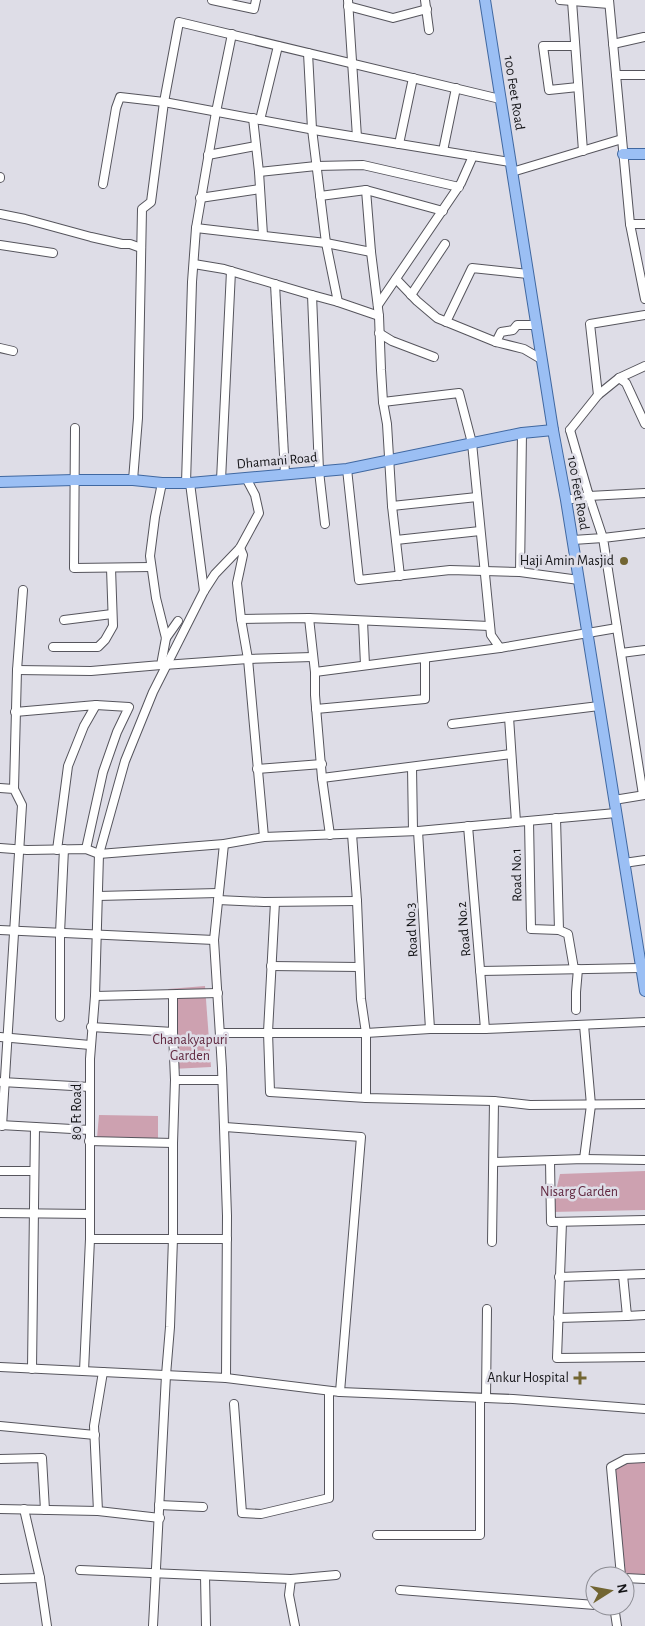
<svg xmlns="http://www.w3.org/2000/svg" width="645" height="1626" font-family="'Alegreya Sans',sans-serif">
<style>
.green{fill:#cda1b0}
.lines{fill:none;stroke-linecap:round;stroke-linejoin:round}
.minor-casing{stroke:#56555d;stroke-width:10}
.major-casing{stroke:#4068a1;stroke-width:12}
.minor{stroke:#fff;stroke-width:8}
.major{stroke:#9bbff4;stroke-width:10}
.poi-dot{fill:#726532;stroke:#dedde7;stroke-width:2}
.labels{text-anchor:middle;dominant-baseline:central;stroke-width:5;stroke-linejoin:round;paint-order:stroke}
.street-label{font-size:14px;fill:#141417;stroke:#dedde7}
.poi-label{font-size:14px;fill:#141417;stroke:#dedde7;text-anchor:end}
.park-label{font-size:14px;fill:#612840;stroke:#dedde7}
</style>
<rect width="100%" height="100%" fill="#dedde7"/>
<g class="green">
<polygon points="205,986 211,1067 172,1069 168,989"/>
<polygon points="99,1115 158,1116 158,1138 97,1138"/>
<polygon points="645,1171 645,1210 551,1212 560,1174"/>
<polygon points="628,1462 645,1463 645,1575 625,1574 615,1469"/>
</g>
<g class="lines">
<g class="minor-casing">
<g id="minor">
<polyline points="212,0 254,9 256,0"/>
<polyline points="348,0 357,137"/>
<polyline points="425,0 429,30"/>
<polyline points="560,0 609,4"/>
<polyline points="609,0 630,224 645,299"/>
<polyline points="572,1 583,151"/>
<polyline points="348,6 393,18 427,9"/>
<polyline points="613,44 644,37"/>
<polyline points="575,46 543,46 549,90 578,87"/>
<polyline points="308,53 312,129 326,243 338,302 312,295 319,471 325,524"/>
<polyline points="616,75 645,75"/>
<polyline points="253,118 259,172 263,235"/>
<polyline points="260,120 278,46"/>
<polyline points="399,144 413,78"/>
<polyline points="443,151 456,88"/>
<polyline points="208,155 256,146"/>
<polyline points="259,172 316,166 363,165 459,187"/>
<polyline points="512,172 622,139"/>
<polyline points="0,177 0,178"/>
<polyline points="103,184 116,108 120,97 164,102 320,131 510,162"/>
<polyline points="366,190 371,252 379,316 381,370 383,402 387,424 392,506 400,576"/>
<polyline points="320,196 366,190 443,211"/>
<polyline points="200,198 260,189"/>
<polyline points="0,214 25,219 91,237 122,244 130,244 141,248"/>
<polyline points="630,224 645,224"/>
<polyline points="196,228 326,243 371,252"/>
<polyline points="0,245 53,253"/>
<polyline points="194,264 224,269 312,295"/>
<polyline points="396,279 417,301 437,318 496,342 501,332 513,330 517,325 536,325"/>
<polyline points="275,284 285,474"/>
<polyline points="411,295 445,244"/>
<polyline points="338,302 379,316"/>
<polyline points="378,305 461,183 473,156"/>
<polyline points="446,322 472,268 528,274"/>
<polyline points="379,333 392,341 434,357"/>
<polyline points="496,342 524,349 541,359"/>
<polyline points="0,348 13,351"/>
<polyline points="619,378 626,383 645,424"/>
<polyline points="598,395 590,324 645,315"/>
<polyline points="383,402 459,393 472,443 491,635 500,648 617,628"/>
<polyline points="75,428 74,568 151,567"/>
<polyline points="570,430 589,496 645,493"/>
<polyline points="570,430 598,395 619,378 645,366"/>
<polyline points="522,433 520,572 579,580"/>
<polyline points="347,469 359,580 450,570 520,572"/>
<polyline points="133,480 138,418 142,209 151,202 164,102 179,22 500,99"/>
<polyline points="221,480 231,271"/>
<polyline points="186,483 192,282 196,228 216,112 232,34"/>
<polyline points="190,483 204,591"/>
<polyline points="566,500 589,496 603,538 573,540"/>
<polyline points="392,506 477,497"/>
<polyline points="396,540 480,531"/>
<polyline points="240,548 243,555 237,583 241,619 248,659 264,837"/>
<polyline points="309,618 315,672 315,695 322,778 330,835"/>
<polyline points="241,619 309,618 489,626"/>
<polyline points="64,620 112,614"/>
<polyline points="363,621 365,665"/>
<polyline points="166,638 178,621"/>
<polyline points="53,647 98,647 105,640 113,626 111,568"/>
<polyline points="621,653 645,650"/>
<polyline points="164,665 248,659 312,657"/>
<polyline points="17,670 91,671 161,665 166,638 156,598 150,556 155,517 162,483"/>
<polyline points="315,672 500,648"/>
<polyline points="316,709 425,699 425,658"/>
<polyline points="15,712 96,705 84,726 68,766 57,850"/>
<polyline points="509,717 516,822"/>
<polyline points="452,724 599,706"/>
<polyline points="412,767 413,831"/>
<polyline points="257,769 322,764"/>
<polyline points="322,778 511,754"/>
<polyline points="0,788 14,789 22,805 2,1126"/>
<polyline points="14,789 17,670 23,590"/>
<polyline points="643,795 603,538 645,533"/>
<polyline points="614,800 645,795"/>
<polyline points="556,818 559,930 568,934 574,969"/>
<polyline points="529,821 531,929 559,930"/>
<polyline points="468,826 485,1029"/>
<polyline points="418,831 430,1029"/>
<polyline points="352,834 357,901 361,999 366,1033 366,1098"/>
<polyline points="0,848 27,850 86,849 99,854 224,844 264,837 418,831 616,813"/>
<polyline points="86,849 103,772 117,732 129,707 96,705"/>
<polyline points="624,863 645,860"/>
<polyline points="98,896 218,893"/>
<polyline points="218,900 264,902 357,901"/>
<polyline points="275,902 268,1032 270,1092 366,1098 494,1101 530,1105 645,1104"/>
<polyline points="0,930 214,940"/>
<polyline points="271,966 359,967"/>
<polyline points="480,971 641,968"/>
<polyline points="173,995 173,1032"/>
<polyline points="95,996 218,993"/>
<polyline points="576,1010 576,992 578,969"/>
<polyline points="60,1017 60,933 64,849"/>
<polyline points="584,1025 591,1105 584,1159"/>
<polyline points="91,1027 173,1032 175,1080 173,1143 173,1238 170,1327 166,1375 153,1626"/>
<polyline points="221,1033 366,1033 430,1029 485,1029 645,1022"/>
<polyline points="0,1037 90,1045"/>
<polyline points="175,1080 222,1080"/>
<polyline points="2,1082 90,1087"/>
<polyline points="0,1125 90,1130"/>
<polyline points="225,1127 361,1137 340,1392"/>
<polyline points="89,1141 173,1143"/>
<polyline points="550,1161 551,1222 645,1220"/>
<polyline points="494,1162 584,1159 645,1160"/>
<polyline points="0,1171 33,1171"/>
<polyline points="0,1213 90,1214"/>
<polyline points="562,1222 557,1358 645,1357"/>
<polyline points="90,1239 227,1239"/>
<polyline points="492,1242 494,1101"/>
<polyline points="623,1275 627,1316 645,1315"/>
<polyline points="559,1277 645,1274"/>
<polyline points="558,1318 627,1316"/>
<polyline points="0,1367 226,1378 227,1216 222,1068 214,940 224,844"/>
<polyline points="32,1369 35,1127"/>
<polyline points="84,1371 90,1239 90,1059 95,996 99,854 125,761 153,692 204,591 215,574 240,548 259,513 255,495 246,478"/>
<polyline points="103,1372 94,1426 98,1511 160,1518"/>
<polyline points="226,1378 340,1392 513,1399 645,1409"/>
<polyline points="486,1398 487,1309"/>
<polyline points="234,1404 242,1513 261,1514 329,1498 329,1391"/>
<polyline points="0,1426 95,1435"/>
<polyline points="0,1459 42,1458 45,1510"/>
<polyline points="159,1505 203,1507"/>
<polyline points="0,1509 98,1511"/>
<polyline points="24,1509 40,1578 47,1626"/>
<polyline points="377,1535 480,1535 480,1398"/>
<polyline points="80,1570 291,1579 336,1575"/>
<polyline points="205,1576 206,1626"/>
<polyline points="621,1576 611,1467 626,1459 645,1458"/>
<polyline points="625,1578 645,1579"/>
<polyline points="0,1579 40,1578"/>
<polyline points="291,1579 289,1595 295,1626"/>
<polyline points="400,1590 595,1605"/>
<polyline points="614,1606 617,1626"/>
</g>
</g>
<g class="major-casing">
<g id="major">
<polyline points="485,0 553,430 566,500 645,991"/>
<polyline points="623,154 645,154"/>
<polyline points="0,482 74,480 133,480 162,483 190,483 347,469 522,433 553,430"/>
</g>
</g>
<use href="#minor" class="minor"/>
<use href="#major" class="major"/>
</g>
<g class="poi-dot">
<circle cx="624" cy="561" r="5"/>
<path d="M577.5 1370.5h5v5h5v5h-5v5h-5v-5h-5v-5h5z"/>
</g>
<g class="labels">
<g class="street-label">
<text transform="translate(514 93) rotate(81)">100 Feet Road</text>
<text transform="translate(277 461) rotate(-5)">Dhamani Road</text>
<text transform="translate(578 493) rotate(80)">100 Feet Road</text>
<text transform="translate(517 875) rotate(-91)">Road No.1</text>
<text transform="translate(464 929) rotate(-95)">Road No.2</text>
<text transform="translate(412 930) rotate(-93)">Road No.3</text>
<text transform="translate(77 1112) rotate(-90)">80 Ft Road</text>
</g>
<g class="poi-label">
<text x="614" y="561">Haji Amin Masjid</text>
<text x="569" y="1378">Ankur Hospital</text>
</g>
<g class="park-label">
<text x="190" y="1040">Chanakyapuri<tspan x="190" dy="16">Garden</tspan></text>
<text x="579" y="1192">Nisarg Garden</text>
</g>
</g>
<g transform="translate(610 1591) rotate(79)"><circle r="24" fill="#dedde7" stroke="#8d8d94"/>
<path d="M0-4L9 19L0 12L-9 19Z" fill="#726532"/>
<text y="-8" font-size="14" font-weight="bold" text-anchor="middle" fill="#141417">N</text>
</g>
</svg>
